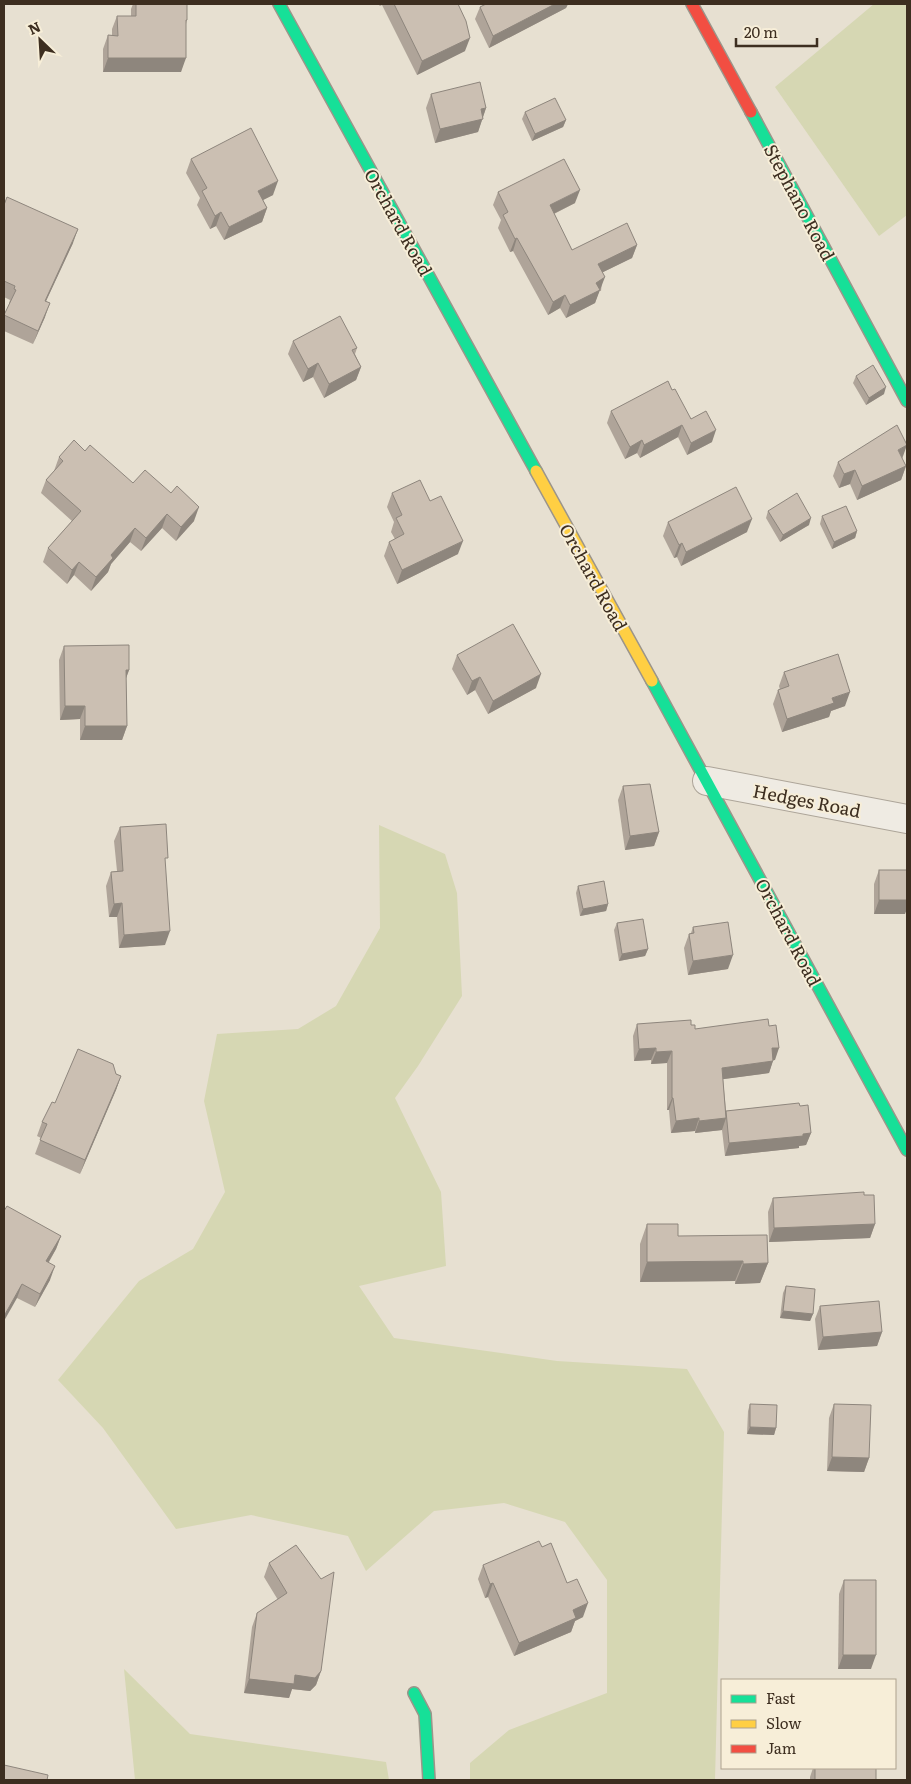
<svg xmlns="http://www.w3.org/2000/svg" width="911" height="1784" font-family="Literata,serif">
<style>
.green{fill:#d6d7b3}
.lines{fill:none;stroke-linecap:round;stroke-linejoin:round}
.street-casing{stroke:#ada599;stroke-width:30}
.fast-casing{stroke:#9c958a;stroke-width:14}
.slow-casing{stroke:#9c958a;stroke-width:14}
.jam-casing{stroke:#9c958a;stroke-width:14}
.street{stroke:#efebe3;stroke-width:28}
.fast{stroke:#16e098;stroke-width:11}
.slow{stroke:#ffcf43;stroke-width:11}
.jam{stroke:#f24e42;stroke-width:11}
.wall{fill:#afa499}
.shaded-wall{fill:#8e867d}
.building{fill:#cbbfb2;stroke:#8e867d}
.labels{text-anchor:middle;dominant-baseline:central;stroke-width:4;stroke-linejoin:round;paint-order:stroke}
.street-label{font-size:18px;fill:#3d2e20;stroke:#f7eed8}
</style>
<rect width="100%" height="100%" fill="#e7e0d1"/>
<g class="green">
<polygon points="874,4 907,4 907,215 879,236 775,87"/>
<polygon points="379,825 445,854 457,893 462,996 418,1066 395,1098 441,1192 446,1266 359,1286 394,1338 557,1361 687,1369 724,1432 715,1780 470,1780 470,1763 509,1730 607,1693 607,1580 565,1522 504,1503 434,1511 366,1571 348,1536 251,1515 176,1529 103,1428 58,1380 139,1281 193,1249 225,1192 204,1101 217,1034 298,1029 336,1006 380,928"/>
<polygon points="124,1669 190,1734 386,1762 389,1780 135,1780"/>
</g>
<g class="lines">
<g class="street-casing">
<polyline id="street" points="707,781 907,819"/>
</g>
<g class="fast-casing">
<g id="fast">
<polyline points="279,4 536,471"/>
<polyline points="751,112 907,401"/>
<polyline points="652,681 907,1150"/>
<polyline points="414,1693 425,1714 429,1780"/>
</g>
</g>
<g class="slow-casing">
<polyline id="slow" points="536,471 652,681"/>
</g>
<g class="jam-casing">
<polyline id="jam" points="692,4 751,112"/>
</g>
<use href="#street" class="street"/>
<use href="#fast" class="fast"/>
<use href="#slow" class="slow"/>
<use href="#jam" class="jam"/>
</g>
<g class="wall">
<polygon points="133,4 187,4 187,20 186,24 181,72 103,72 103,49 108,35 112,35 112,29 117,16 131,16 131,9"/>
<polygon points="378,4 458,4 465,51 417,75 382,5 380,6"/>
<polygon points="510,4 568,4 566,8 489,48 475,19 480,7 509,5"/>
<polygon points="431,94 486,108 478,132 435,143 426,108"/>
<polygon points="525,112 566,120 563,127 532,141 522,119"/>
<polygon points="191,159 273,195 263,200 267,208 262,222 224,240 216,226 210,229 197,205 200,198 186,173"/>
<polygon points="498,192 575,203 554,214 572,250 637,245 632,258 603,272 601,291 599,291 595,303 566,318 560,308 548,315 513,251 510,252 498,228 501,220 493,205"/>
<polygon points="4,205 73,243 46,301 45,317 33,344 4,331 4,317 10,304 9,303 10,300 4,297"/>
<polygon points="293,341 357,348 355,354 361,367 356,380 324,398 313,377 303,382 288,354"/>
<polygon points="856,376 884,394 866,405 853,383"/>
<polygon points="672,390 691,419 712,442 687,455 678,437 640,458 637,453 625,459 607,423 611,411"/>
<polygon points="85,451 133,483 194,521 176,541 162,528 141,551 130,542 111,564 108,572 91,591 74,575 67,584 43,562 48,548 72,521 41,493 46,480 54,471 59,457"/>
<polygon points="902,458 906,466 901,480 857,500 850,484 839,488 833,476 838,462"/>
<polygon points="392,493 430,501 458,554 397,584 384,556 389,542 395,539 391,532 394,522 387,507"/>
<polygon points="768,511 809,525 780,542 766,518"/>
<polygon points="822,516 857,531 855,538 832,549 820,524"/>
<polygon points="668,522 747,532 681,566 677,557 674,558 663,536"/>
<polygon points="64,646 129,670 126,678 127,726 122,740 80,740 80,719 60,720 59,660"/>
<polygon points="457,655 536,688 488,714 475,690 467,695 452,669"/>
<polygon points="784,672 845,706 831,711 829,717 782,732 773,704 778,690 780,690 779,686"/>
<polygon points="623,786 659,832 654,846 625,850 618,800"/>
<polygon points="120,827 165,865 165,945 119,948 117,917 109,917 106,886 111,872 117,871 114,841"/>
<polygon points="879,870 905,914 874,914 874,884"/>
<polygon points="578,886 608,904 606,911 580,916 576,893"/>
<polygon points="617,923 648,949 645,956 619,961 614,930"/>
<polygon points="693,927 728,969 688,975 684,948 689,934 691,933"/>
<polygon points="637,1024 691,1025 695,1029 775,1060 773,1060 769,1073 723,1079 726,1111 800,1106 811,1133 806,1145 799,1146 799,1148 725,1156 722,1130 695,1133 695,1131 671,1133 669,1110 667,1110 667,1063 651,1064 651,1060 634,1061 633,1036"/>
<polygon points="116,1074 121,1076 116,1090 80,1174 35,1154 41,1138 37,1136 42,1122 55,1103"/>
<polygon points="864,1195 875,1224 870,1238 769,1242 768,1212 773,1198"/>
<polygon points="4,1211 61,1236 56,1249 49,1262 50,1280 35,1307 17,1298"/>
<polygon points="647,1224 678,1236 768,1263 760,1283 735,1284 735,1281 640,1282 640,1244"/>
<polygon points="786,1286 813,1314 810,1321 780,1318 783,1293"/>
<polygon points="820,1306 882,1332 877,1346 818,1350 815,1319"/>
<polygon points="750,1404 776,1428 774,1435 747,1434 748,1411"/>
<polygon points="834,1404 869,1458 864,1472 827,1471 829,1418"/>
<polygon points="296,1545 321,1671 316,1685 310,1691 292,1689 289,1698 244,1693 252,1627 257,1613 278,1600 264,1577 269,1563"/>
<polygon points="542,1547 567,1583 583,1617 575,1621 571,1632 514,1656 488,1597 485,1598 478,1579 483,1565"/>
<polygon points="844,1580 871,1669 838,1669 839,1594"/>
<polygon points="813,1768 876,1768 876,1780 810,1780 810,1777"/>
</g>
<g class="shaded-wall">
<polygon points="555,4 568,4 566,8 489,48 493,36"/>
<polygon points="470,38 465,51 417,75 422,61"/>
<polygon points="108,58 186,58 181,72 103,72"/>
<polygon points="486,108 478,132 435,143 440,129 481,109"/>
<polygon points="566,120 563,127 532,141 535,134"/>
<polygon points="278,181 273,195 253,205 258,191"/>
<polygon points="580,190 575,203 545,218 550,205"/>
<polygon points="267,208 262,222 224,240 229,227"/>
<polygon points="221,212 216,226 210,229 215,216"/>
<polygon points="78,229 73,243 40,314 45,301"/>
<polygon points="517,238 513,251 510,252 515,239"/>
<polygon points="637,245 632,258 593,277 598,264"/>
<polygon points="605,277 595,303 566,318 570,305 596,283"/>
<polygon points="565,295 560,308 548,315 553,302"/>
<polygon points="50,303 45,317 33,344 38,331"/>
<polygon points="318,363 313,377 303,382 308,369"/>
<polygon points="361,367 356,380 324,398 329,384"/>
<polygon points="886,387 884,394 866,405 869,398"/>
<polygon points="682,425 678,437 640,458 644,445"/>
<polygon points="716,430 712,442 687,455 691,443"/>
<polygon points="642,440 637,453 625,459 630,447"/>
<polygon points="907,445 902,459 898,450"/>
<polygon points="906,466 901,480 857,500 862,486"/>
<polygon points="855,470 850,484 839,488 844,474"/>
<polygon points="199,507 194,521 176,541 181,527"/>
<polygon points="167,514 162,528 141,551 146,538"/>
<polygon points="811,518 809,525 780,542 783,535"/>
<polygon points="752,519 747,532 681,566 686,552"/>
<polygon points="135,528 130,542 111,564 108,572 91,591 96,577 111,555"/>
<polygon points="857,531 855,538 832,549 834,542"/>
<polygon points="463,541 458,554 397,584 402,570"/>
<polygon points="682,543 677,557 674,558 679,545"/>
<polygon points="79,562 74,575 67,584 72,570"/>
<polygon points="126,670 129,670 124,684"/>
<polygon points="541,674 536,688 488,714 493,701"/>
<polygon points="480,677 475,690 467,695 472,681"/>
<polygon points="850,692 845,706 831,711 829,717 782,732 787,719 832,698"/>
<polygon points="65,706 85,706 80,719 60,720"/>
<polygon points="85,726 127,726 122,740 80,740"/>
<polygon points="659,832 654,846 625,850 630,836"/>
<polygon points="879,900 907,900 907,909 905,914 874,914"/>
<polygon points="122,903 117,917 109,917 114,904"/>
<polygon points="608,904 606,911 580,916 583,909"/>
<polygon points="170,931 165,945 119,948 124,935"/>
<polygon points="648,949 645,956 619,961 622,954"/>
<polygon points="733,955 728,969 688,975 693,961"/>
<polygon points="656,1048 651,1060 634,1061 639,1049"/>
<polygon points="772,1048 779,1048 775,1060 767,1061"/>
<polygon points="672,1051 667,1063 651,1064 656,1052"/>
<polygon points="773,1061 769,1073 717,1080 722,1068"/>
<polygon points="121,1076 116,1090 80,1174 85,1160"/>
<polygon points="672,1098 673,1098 669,1110 667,1110"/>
<polygon points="699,1118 695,1131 671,1133 676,1121"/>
<polygon points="726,1118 722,1130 695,1133 699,1121"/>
<polygon points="811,1133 806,1145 799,1146 799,1148 725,1156 729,1143"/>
<polygon points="875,1224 870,1238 769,1242 774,1228"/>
<polygon points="61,1236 56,1249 41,1275 46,1261"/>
<polygon points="743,1261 735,1281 640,1282 647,1262"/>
<polygon points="768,1263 760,1283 735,1284 743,1264"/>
<polygon points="55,1266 50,1280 35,1307 40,1294"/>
<polygon points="22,1284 17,1298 4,1321 4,1316"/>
<polygon points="783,1311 813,1314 810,1321 780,1318"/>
<polygon points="882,1332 877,1346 818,1350 823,1337"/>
<polygon points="750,1427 776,1428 774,1435 747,1434"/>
<polygon points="832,1457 869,1458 864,1472 827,1471"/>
<polygon points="493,1583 488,1597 485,1598 490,1584"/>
<polygon points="588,1603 583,1617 575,1621 571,1632 514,1656 519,1643 573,1610"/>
<polygon points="843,1655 876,1655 871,1669 838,1669"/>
<polygon points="321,1671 316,1685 310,1691 292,1689 289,1698 244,1693 249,1679 295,1675"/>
</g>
<g class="building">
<polygon points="136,4 187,4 187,20 186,20 186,58 108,58 108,35 118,36 117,16 136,16"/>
<polygon points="394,4 458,4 466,21 470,38 422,61"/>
<polygon points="486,4 508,4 509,5 510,4 555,4 493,36 480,7"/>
<polygon points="480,82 486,108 481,109 483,119 440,129 431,94"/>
<polygon points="555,98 566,120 535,134 525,112"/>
<polygon points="251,128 278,181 258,191 267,208 229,227 221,212 215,216 202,191 207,188 191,159"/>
<polygon points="564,159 580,190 550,205 572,250 627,223 637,245 598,264 605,277 596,283 600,290 570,305 565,295 553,302 517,238 515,239 503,215 508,212 498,192"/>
<polygon points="7,197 78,229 45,301 50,303 38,331 4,315 16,290 14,289 15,286 4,281 4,205"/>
<polygon points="340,316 357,348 352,350 361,367 329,384 318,363 308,369 293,341"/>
<polygon points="873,365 886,387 869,398 856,376"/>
<polygon points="668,381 672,390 675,389 691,419 706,411 716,430 691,443 682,425 644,445 642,440 630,447 611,411"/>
<polygon points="897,425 907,445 898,450 906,466 862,486 855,470 844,474 838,462"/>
<polygon points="74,440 85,451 90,445 133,483 145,470 171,493 177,486 199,507 181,527 167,514 146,538 135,528 111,555 113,558 96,577 79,562 72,570 48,548 81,511 46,480 63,461 59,457"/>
<polygon points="420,480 430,501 441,496 463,541 402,570 389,542 404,534 396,518 402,515 392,493"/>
<polygon points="736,487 752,519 686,552 682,543 679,545 668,522"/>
<polygon points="797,493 811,518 783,535 768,511"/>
<polygon points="846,506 857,531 834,542 822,516"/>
<polygon points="513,624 541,674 493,701 480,677 472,681 457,655"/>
<polygon points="129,645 129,670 126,670 127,726 85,726 85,706 65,706 64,646"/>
<polygon points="838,654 850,692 832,698 834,703 787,719 778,690 789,686 784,672"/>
<polygon points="650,784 659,832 630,836 623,786"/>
<polygon points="166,824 168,858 165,858 170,931 124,935 122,903 114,904 111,872 123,871 120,827"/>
<rect x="879" y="870" width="28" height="30"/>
<polygon points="604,881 608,904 583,909 578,886"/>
<polygon points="643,919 648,949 622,954 617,923"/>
<polygon points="728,922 733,955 693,961 689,934 694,933 693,927"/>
<polygon points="768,1019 769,1026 776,1025 779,1048 772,1048 773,1061 722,1068 726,1118 699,1121 699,1118 676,1121 673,1098 672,1098 672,1051 656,1052 656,1048 639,1049 637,1024 691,1020 691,1025 695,1025 695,1029"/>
<polygon points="78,1049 113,1064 116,1074 121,1076 85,1160 40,1140 47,1124 42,1122 52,1102 55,1103"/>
<polygon points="799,1103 800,1106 808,1105 811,1133 803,1134 803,1136 729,1143 726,1111"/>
<polygon points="864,1192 864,1195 874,1195 875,1224 774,1228 773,1198"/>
<polygon points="7,1206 61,1236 46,1261 55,1266 40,1294 22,1284 4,1316 4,1211"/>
<polygon points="647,1224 678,1224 678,1236 767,1235 768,1263 743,1264 743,1261 647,1262"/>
<polygon points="786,1286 815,1289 813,1314 783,1311"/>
<polygon points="879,1301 882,1332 823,1337 820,1306"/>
<polygon points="750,1404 777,1405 776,1428 750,1427"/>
<polygon points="834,1404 871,1405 869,1458 832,1457"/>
<polygon points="539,1541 542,1547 551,1543 567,1583 577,1579 588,1603 573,1610 576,1618 519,1643 493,1583 490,1584 483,1565"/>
<polygon points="296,1545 321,1579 334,1572 321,1671 315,1678 295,1675 294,1684 249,1679 257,1613 287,1593 269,1563"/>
<polygon points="844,1580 876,1580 876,1655 843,1655"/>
<polygon points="4,1765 48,1775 47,1780 4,1780"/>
<rect x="815" y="1768" width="61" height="12"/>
</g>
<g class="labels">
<g class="street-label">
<text transform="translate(800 202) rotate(62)">Stephano Road</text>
<text transform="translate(399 222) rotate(61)">Orchard Road</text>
<text transform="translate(594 577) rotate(61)">Orchard Road</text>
<text transform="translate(807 800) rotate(11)">Hedges Road</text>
<text transform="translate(789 932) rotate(62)">Orchard Road</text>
</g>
</g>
<rect width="911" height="1784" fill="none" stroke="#3d2e20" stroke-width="10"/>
<rect x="721" y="1679" width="175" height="90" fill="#f7eed8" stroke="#ada18e"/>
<rect x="731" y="1695" width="25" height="8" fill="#16e098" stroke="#ada18e"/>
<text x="766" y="1704" font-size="15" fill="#3d2e20">Fast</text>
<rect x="731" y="1720" width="25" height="8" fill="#ffcf43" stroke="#ada18e"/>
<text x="766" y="1729" font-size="15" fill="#3d2e20">Slow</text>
<rect x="731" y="1745" width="25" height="8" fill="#f24e42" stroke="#ada18e"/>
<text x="766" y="1754" font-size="15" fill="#3d2e20">Jam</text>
<g transform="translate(40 40) rotate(335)" stroke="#f7eed8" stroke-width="4" paint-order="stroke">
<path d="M0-4L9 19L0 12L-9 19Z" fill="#3d2e20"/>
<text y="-8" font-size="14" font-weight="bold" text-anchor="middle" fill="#3d2e20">N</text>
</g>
<path d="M736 38v8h81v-8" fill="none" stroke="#3d2e20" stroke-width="2.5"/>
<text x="744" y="38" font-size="15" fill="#3d2e20" stroke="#f7eed8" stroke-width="4" paint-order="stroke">20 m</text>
</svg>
